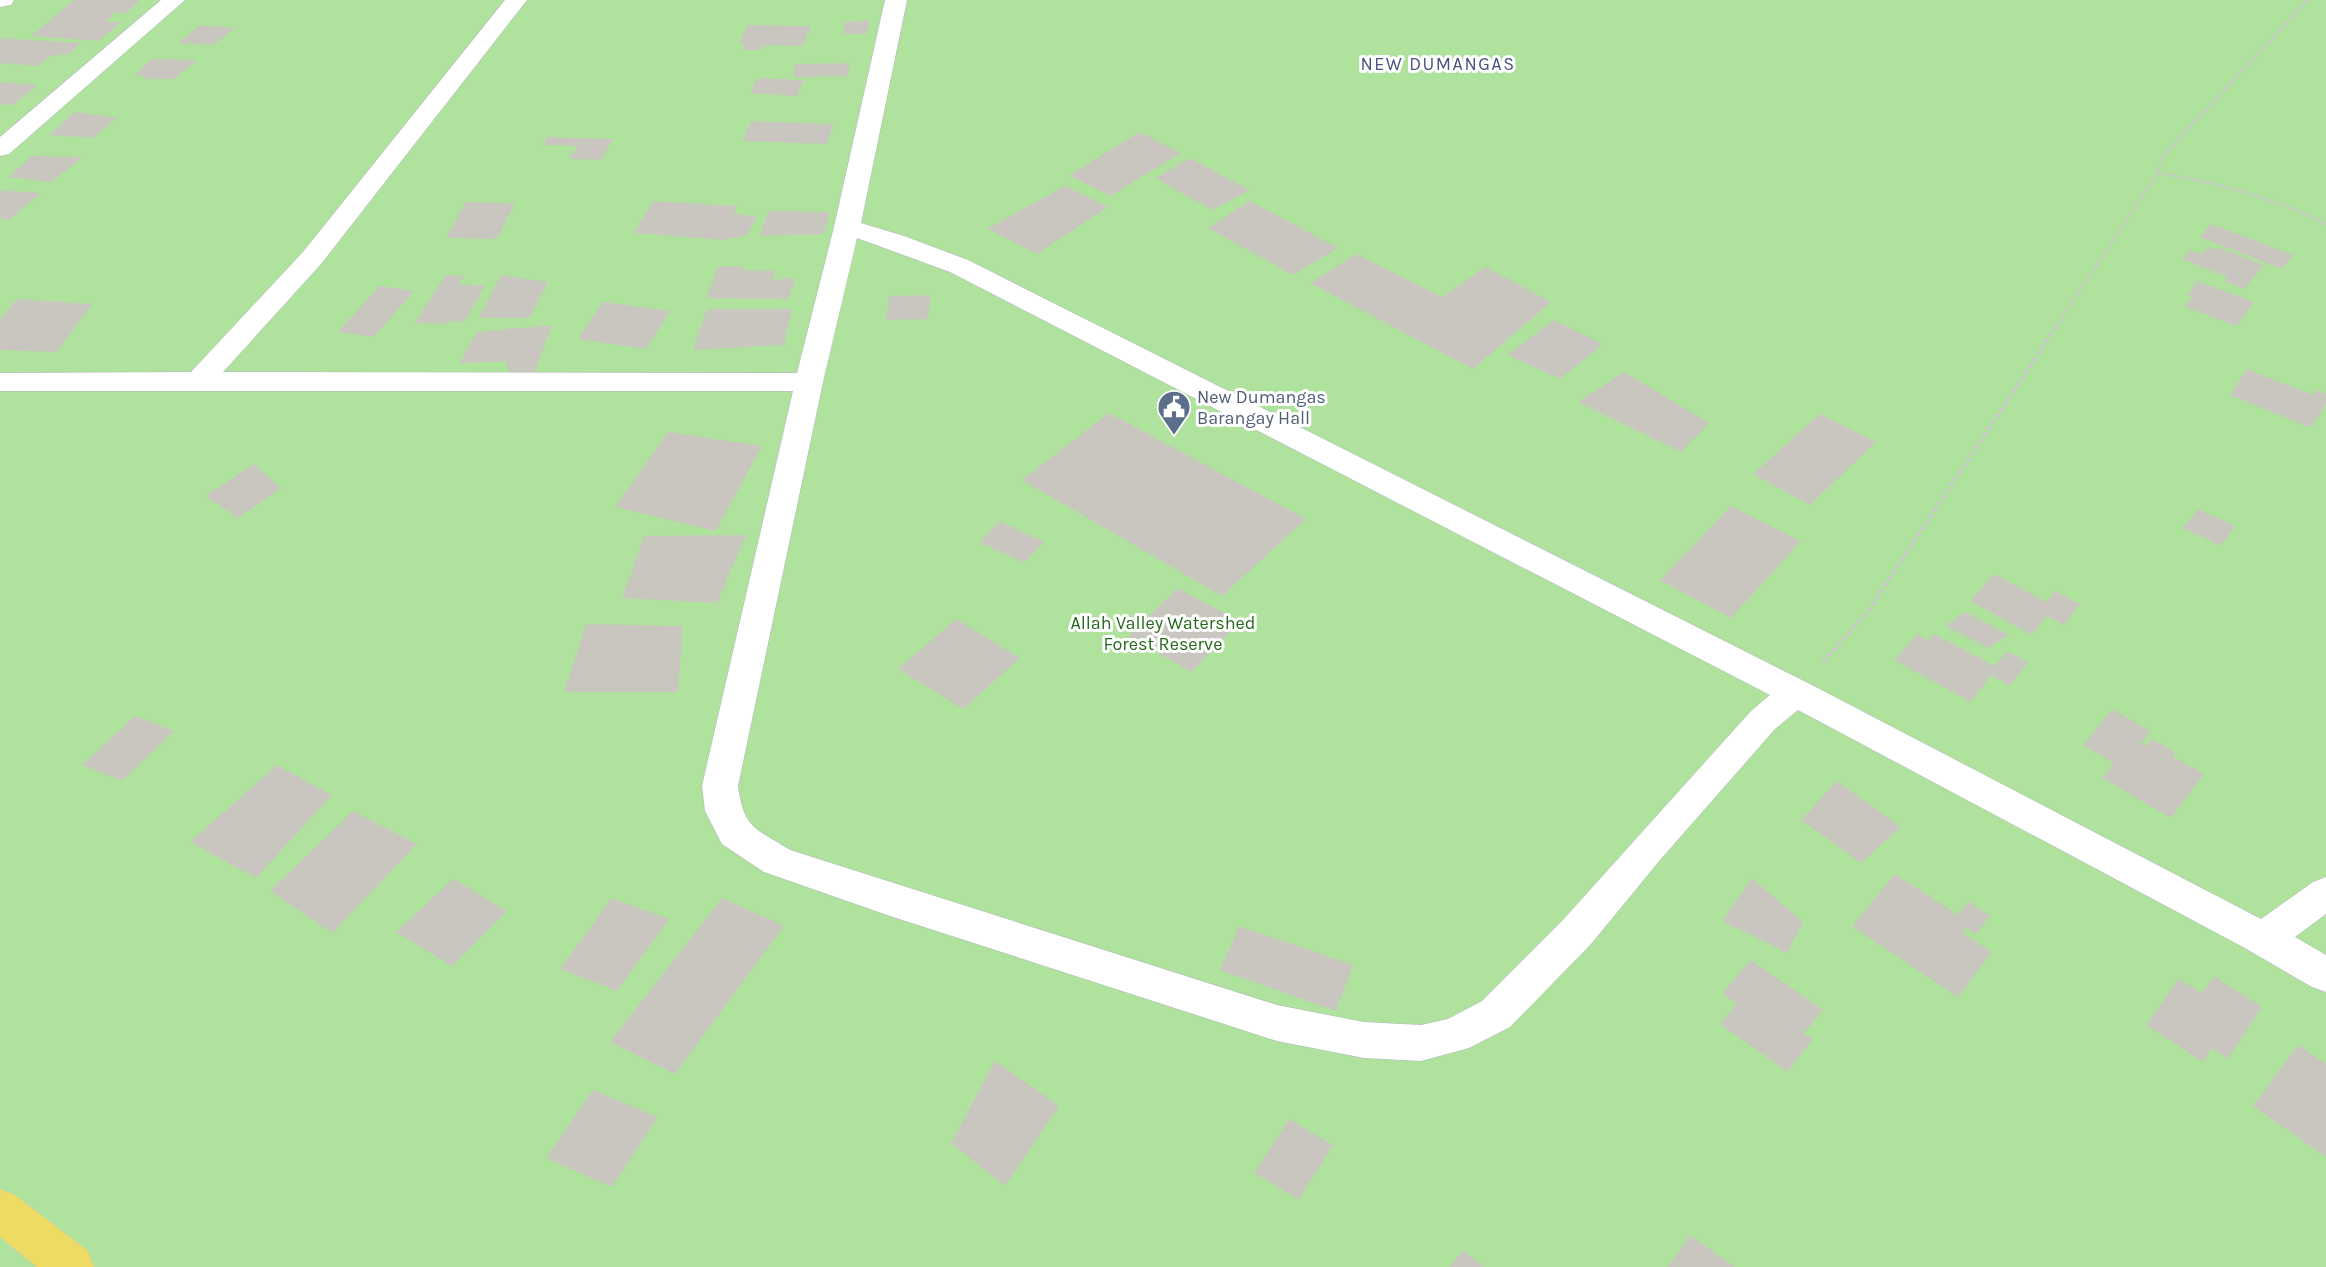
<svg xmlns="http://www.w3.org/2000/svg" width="2326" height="1267" font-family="Karla,sans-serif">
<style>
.green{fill:#afe39d}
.building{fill:#c9c6bf}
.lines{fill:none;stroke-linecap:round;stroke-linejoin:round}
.minor-casing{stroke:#b3b4c0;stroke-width:1}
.major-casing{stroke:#c8c8c8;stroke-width:1}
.path-far1{stroke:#c8c8c8;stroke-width:3;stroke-dasharray:3 2;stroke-linecap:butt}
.path{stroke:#c8c8c8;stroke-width:4;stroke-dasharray:4.5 3;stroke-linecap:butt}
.minor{fill:#fff;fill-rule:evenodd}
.major{fill:#eedb64;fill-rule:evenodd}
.labels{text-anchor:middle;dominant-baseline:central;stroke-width:6;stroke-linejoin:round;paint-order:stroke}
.far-quarter-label{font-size:18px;letter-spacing:1.5px;fill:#4d517d;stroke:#fff}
.service-label{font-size:18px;fill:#4e5e75;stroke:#fff;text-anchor:start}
.park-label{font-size:18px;fill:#256a1c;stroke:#fff}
</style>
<rect width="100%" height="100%" fill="#eee9df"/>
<rect class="green" x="0" y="0" width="2326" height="1267"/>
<g class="building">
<polygon points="74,0 140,0 126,13 116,12 106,21 121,22 99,41 31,36"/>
<polygon points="870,20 866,34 844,34 845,22"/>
<polygon points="200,25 235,28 214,45 178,43"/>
<polygon points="747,25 811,26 803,46 763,45 761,50 742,50 745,43 739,43"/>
<polygon points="0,38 81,43 69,54 50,56 38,66 0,63"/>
<polygon points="152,59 197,60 174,79 144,79 146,77 134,75"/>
<polygon points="850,63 847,76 793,77 796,64"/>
<polygon points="757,78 804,80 797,96 750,93"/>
<polygon points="0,82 37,85 13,105 0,104"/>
<polygon points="75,112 117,118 93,138 49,135"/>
<polygon points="751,121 834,124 827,144 742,141"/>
<polygon points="1140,132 1181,153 1110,196 1069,175"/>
<polygon points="547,137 613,139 601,160 569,159 577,146 543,145"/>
<polygon points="32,156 83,157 51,182 8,177"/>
<polygon points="1190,158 1250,190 1212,210 1155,178"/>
<polygon points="1065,186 1108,207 1037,254 987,229"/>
<polygon points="0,190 41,193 9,220 0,218"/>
<polygon points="653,201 737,206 734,214 757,216 748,235 724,240 634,233"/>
<polygon points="1250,201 1338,248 1293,275 1208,228"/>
<polygon points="465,202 515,203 497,239 446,238"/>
<polygon points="768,211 830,212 823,234 760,236"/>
<polygon points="2211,224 2293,255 2282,269 2200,237"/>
<polygon points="2208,247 2215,250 2218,247 2264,265 2244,289 2224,281 2227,277 2182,259 2190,250 2202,254"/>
<polygon points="1357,254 1442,297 1486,267 1551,302 1473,369 1310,283"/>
<polygon points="718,266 745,267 743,270 775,271 772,280 795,278 789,299 706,298"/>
<polygon points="445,275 464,276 458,284 485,286 464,322 448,321 445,324 415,323"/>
<polygon points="501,275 548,282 530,318 479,318"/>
<polygon points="2197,281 2254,302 2237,326 2185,307 2192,297 2187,295"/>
<polygon points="379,286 414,291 374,337 338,332"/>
<polygon points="931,295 928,319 886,320 889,296"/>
<polygon points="17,299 92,304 57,352 0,350 0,319"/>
<polygon points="603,302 670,311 646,349 578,339"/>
<polygon points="707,309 792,309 784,345 693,350"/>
<polygon points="1554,320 1603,344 1560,379 1507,355"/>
<polygon points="552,325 534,373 509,373 506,361 460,363 476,332"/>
<polygon points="2247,369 2313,395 2316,390 2326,394 2326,403 2311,428 2230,395"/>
<polygon points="1624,372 1709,423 1681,452 1578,402"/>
<polygon points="1109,413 1306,519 1222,596 1022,480"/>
<polygon points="1820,414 1876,442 1810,505 1753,474"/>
<polygon points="668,432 762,446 716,531 615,507"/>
<polygon points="254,464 281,488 238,518 205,496"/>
<polygon points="1731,506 1801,541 1731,618 1660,580"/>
<polygon points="2198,509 2235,526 2221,546 2183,528"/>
<polygon points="1000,521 1044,542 1024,563 979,542"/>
<polygon points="746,535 717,603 622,598 644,536"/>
<polygon points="1994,574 2047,602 2055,591 2080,604 2064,625 2047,616 2032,635 1970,601"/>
<polygon points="1178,588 1240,622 1191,672 1128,636"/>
<polygon points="1965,612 2009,635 1988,648 1945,626"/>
<polygon points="956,619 1020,658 963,709 898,669"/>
<polygon points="586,624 683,626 678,692 564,692"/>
<polygon points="1917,634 1928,640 1934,634 1995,666 2007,651 2028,662 2010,686 1991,675 1971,702 1894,660"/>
<polygon points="2112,709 2150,731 2141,744 2146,746 2152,739 2175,752 2172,756 2204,774 2171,818 2102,778 2114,763 2083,745"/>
<polygon points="135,716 174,731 122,781 82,765"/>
<polygon points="277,765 332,795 256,878 190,842"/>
<polygon points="1837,781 1901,827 1861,863 1801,820"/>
<polygon points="353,811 417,844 332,933 270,891"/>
<polygon points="1895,874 1958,915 1968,901 1990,916 1976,934 1966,927 1963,933 1992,952 1958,997 1852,926"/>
<polygon points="1752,878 1803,922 1787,953 1722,921"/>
<polygon points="453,879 507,911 452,966 396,932"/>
<polygon points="612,898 669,919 617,991 560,969"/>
<polygon points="722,898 784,926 675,1074 610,1042"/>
<polygon points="1239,926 1353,965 1336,1011 1220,970"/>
<polygon points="1751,960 1823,1010 1804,1033 1813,1039 1787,1072 1720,1024 1737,1004 1722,993"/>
<polygon points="2214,976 2262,1007 2228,1059 2212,1048 2203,1062 2146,1025 2179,979 2202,993"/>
<polygon points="2298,1045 2326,1064 2326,1157 2253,1106"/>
<polygon points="995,1061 1059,1106 1005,1186 951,1143"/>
<polygon points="593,1090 658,1117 612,1187 546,1158"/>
<polygon points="1289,1119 1333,1145 1299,1200 1254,1173"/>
<polygon points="1690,1235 1735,1267 1668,1267"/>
<polygon points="1463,1250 1484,1267 1450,1267"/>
</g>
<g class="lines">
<g class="minor-casing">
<g id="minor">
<polygon points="0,0 14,0 11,5 0,7"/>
<polygon points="161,0 185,0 9,154 0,156 0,137"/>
<path d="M505,0H527L321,264L223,372L797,373L834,227L885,0H907L861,223L904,236L968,260L1808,683L2261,919L2313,882L2326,877V914L2295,937L2326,955V992L2312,987L2243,947L1798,710L1775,729L1660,860L1591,944L1510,1027L1469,1048L1421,1061L1364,1058L1277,1041L890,916L764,872L722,844L705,811L702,786L793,391H0V373L191,372L303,252ZM857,238L950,272L1770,695L1751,711L1563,920L1482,1001L1448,1019L1421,1025L1364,1022L1277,1005L790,850C756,828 744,830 738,786L823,382Z"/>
</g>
</g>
<g class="major-casing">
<polygon id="major" points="0,1189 15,1195 88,1251 94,1267 37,1267 0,1237"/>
</g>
<g class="path-far1">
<path d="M2158,173C2217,182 2273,198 2326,224"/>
<polyline points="2057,325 2158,173 2162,157 2308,0"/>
</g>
<polyline class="path" points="1823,662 1866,614 2058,324"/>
<use href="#minor" class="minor"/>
<use href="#major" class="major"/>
</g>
<defs>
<g id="civic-pin" transform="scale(1.725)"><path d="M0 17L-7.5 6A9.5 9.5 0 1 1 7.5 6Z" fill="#5c6f8a" stroke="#fff"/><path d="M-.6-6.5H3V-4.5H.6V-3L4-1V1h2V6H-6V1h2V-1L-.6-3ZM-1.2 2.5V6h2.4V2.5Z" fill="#fff"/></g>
</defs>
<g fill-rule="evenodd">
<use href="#civic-pin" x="1174" y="407"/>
</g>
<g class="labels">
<g class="far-quarter-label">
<text x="1438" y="64">NEW DUMANGAS</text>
</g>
<g class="service-label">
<text x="1197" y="397">New Dumangas<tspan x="1197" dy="21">Barangay Hall</tspan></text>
</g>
<g class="park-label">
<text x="1163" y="623">Allah Valley Watershed<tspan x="1163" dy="21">Forest Reserve</tspan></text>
</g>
</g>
</svg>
